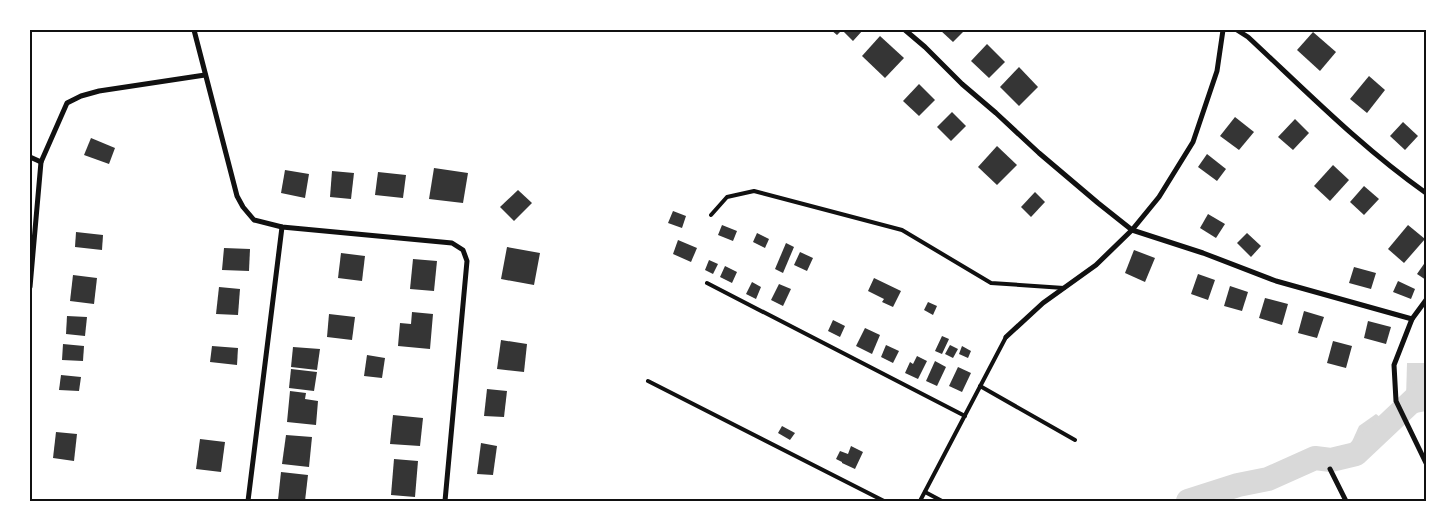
<svg xmlns="http://www.w3.org/2000/svg" width="1456" height="531" font-family="Barlow,sans-serif">
<style>
.water{fill:#d9d9d9}
.lines{fill:none;stroke-linecap:round;stroke-linejoin:round}
.river{stroke:#d9d9d9;stroke-width:24}
.building{fill:#353535}
.service{stroke:#111;stroke-width:4}
.minor{stroke:#111;stroke-width:5}
.neatline{fill:none;stroke:#111;stroke-width:2}
</style>
<rect width="100%" height="100%" fill="#fff"/>
<g class="water">
<polygon points="1407,363 1426,363 1426,411 1416,413 1406,398"/>
<polygon points="1376,414 1393,427 1384,442 1363,462 1350,446 1359,426"/>
</g>
<g class="lines">
<polyline class="river" points="1188,501 1238,485 1268,479 1315,458 1331,460 1356,454 1426,388"/>
</g>
<g class="building">
<polygon points="831,30 863,30 853,41 842,30 837,35"/>
<polygon points="940,30 965,30 953,42"/>
<polygon points="1313,32 1336,52 1320,71 1297,50"/>
<polygon points="880,36 904,58 885,78 862,56"/>
<polygon points="987,44 1005,62 989,78 971,61"/>
<polygon points="1019,67 1038,87 1019,106 1000,87"/>
<polygon points="1369,76 1385,90 1367,113 1350,99"/>
<polygon points="919,84 935,100 919,116 903,101"/>
<polygon points="952,112 966,126 951,141 937,127"/>
<polygon points="1235,117 1254,132 1239,150 1220,136"/>
<polygon points="1295,119 1309,133 1293,150 1278,137"/>
<polygon points="1403,122 1418,136 1405,150 1390,136"/>
<polygon points="91,138 115,148 109,164 84,155"/>
<polygon points="997,146 1017,165 997,185 978,167"/>
<polygon points="1207,154 1226,169 1217,181 1198,167"/>
<polygon points="1333,165 1349,180 1330,201 1314,186"/>
<polygon points="434,168 468,173 463,203 429,199"/>
<polygon points="285,170 309,174 305,198 281,193"/>
<polygon points="332,171 354,173 351,199 330,197"/>
<polygon points="378,172 406,175 403,198 375,195"/>
<polygon points="1364,186 1379,199 1364,215 1350,202"/>
<polygon points="518,190 532,203 514,221 500,207"/>
<polygon points="1035,192 1045,202 1031,217 1021,207"/>
<polygon points="673,211 686,216 682,228 668,223"/>
<polygon points="1208,214 1225,224 1216,238 1200,228"/>
<polygon points="722,225 737,231 733,241 718,235"/>
<polygon points="1408,225 1425,239 1404,263 1388,249"/>
<polygon points="76,232 103,235 102,250 75,247"/>
<polygon points="757,233 769,239 765,248 753,242"/>
<polygon points="1247,233 1261,246 1251,257 1237,243"/>
<polygon points="678,240 697,248 691,262 673,254"/>
<polygon points="786,243 794,247 783,273 775,269"/>
<polygon points="507,247 540,253 534,285 501,279"/>
<polygon points="224,248 250,249 249,271 222,270"/>
<polygon points="1134,250 1155,258 1145,282 1125,273"/>
<polygon points="800,252 813,258 807,271 794,265"/>
<polygon points="341,253 365,256 362,281 338,278"/>
<polygon points="413,259 437,261 434,291 410,289"/>
<polygon points="709,260 718,264 713,274 705,270"/>
<polygon points="1426,261 1426,280 1417,274"/>
<polygon points="725,266 737,272 732,283 720,277"/>
<polygon points="1354,267 1376,273 1371,289 1349,283"/>
<polygon points="1198,274 1215,280 1208,300 1191,294"/>
<polygon points="73,275 97,278 94,304 70,301"/>
<polygon points="874,278 901,291 893,307 882,302 884,299 868,291"/>
<polygon points="1398,281 1415,289 1411,299 1393,292"/>
<polygon points="752,282 761,287 756,299 746,294"/>
<polygon points="779,284 791,289 783,306 771,300"/>
<polygon points="1230,286 1248,292 1242,311 1224,306"/>
<polygon points="219,287 240,289 238,315 216,314"/>
<polygon points="1265,298 1288,304 1282,325 1259,318"/>
<polygon points="928,302 937,306 933,315 924,310"/>
<polygon points="1304,311 1324,317 1317,338 1298,333"/>
<polygon points="412,312 433,314 430,349 398,346 400,323 411,324"/>
<polygon points="329,314 355,317 352,340 327,337"/>
<polygon points="67,316 87,317 85,336 66,334"/>
<polygon points="833,320 845,326 840,337 828,331"/>
<polygon points="1368,321 1391,327 1386,344 1364,338"/>
<polygon points="865,328 880,335 872,354 856,346"/>
<polygon points="942,336 949,339 942,354 935,351"/>
<polygon points="501,340 527,344 524,372 497,369"/>
<polygon points="1333,341 1352,346 1346,368 1327,363"/>
<polygon points="63,344 84,346 83,361 62,360"/>
<polygon points="886,345 899,351 893,363 881,357"/>
<polygon points="950,345 958,349 953,358 945,354"/>
<polygon points="212,346 238,348 237,365 210,362"/>
<polygon points="962,346 971,351 968,358 959,354"/>
<polygon points="293,347 320,349 317,370 291,367"/>
<polygon points="367,355 385,358 382,378 364,376"/>
<polygon points="917,356 927,361 918,379 905,373 910,362 913,364"/>
<polygon points="935,361 946,367 937,386 926,381"/>
<polygon points="958,367 971,373 962,392 949,386"/>
<polygon points="291,369 317,372 314,391 289,388"/>
<polygon points="61,375 81,377 79,391 59,390"/>
<polygon points="487,389 507,391 504,417 484,416"/>
<polygon points="290,391 306,393 305,399 318,401 316,425 287,422"/>
<polygon points="393,415 423,418 420,446 390,444"/>
<polygon points="782,426 795,433 790,440 778,433"/>
<polygon points="56,432 77,434 74,461 53,458"/>
<polygon points="286,435 312,437 309,467 282,464"/>
<polygon points="200,439 225,442 221,472 196,469"/>
<polygon points="481,443 497,446 493,475 477,474"/>
<polygon points="851,446 863,452 855,469 842,463 842,462 836,459 840,451 848,454"/>
<polygon points="394,459 418,461 415,497 391,495"/>
<polygon points="281,472 308,475 305,501 278,500"/>
</g>
<g class="lines">
<g class="service">
<polyline points="711,215 727,197 754,191 902,230 991,283 1064,288"/>
<polyline points="707,283 965,416"/>
<polyline points="648,381 884,501"/>
<polyline points="980,386 1075,440"/>
<polyline points="925,492 942,501"/>
<polyline points="920,501 1006,337"/>
</g>
<g class="minor">
<polyline points="194,30 237,196 243,207 254,220 282,227 452,243 463,250 467,261 445,501"/>
<polyline points="905,30 925,47 962,84 996,113 1039,153 1098,203 1132,230 1203,253 1276,281 1412,319"/>
<path d="M1237,30L1248,37C1306,91 1362,148 1426,193"/>
<polyline points="30,157 41,162"/>
<polyline points="30,287 41,162 67,103 81,96 99,91 205,75"/>
<polyline points="1426,300 1412,319 1394,365 1396,401 1426,463"/>
<polyline points="1006,337 1043,303 1096,265 1132,230 1159,197 1193,142 1217,71 1223,30"/>
<polyline points="1330,469 1346,501"/>
<polyline points="248,501 282,227"/>
</g>
</g>
<rect width="1456" height="531" fill="none" stroke="#ffffff" stroke-width="62"/>
<rect x="31" y="31" width="1394" height="469" class="neatline"/>
</svg>
